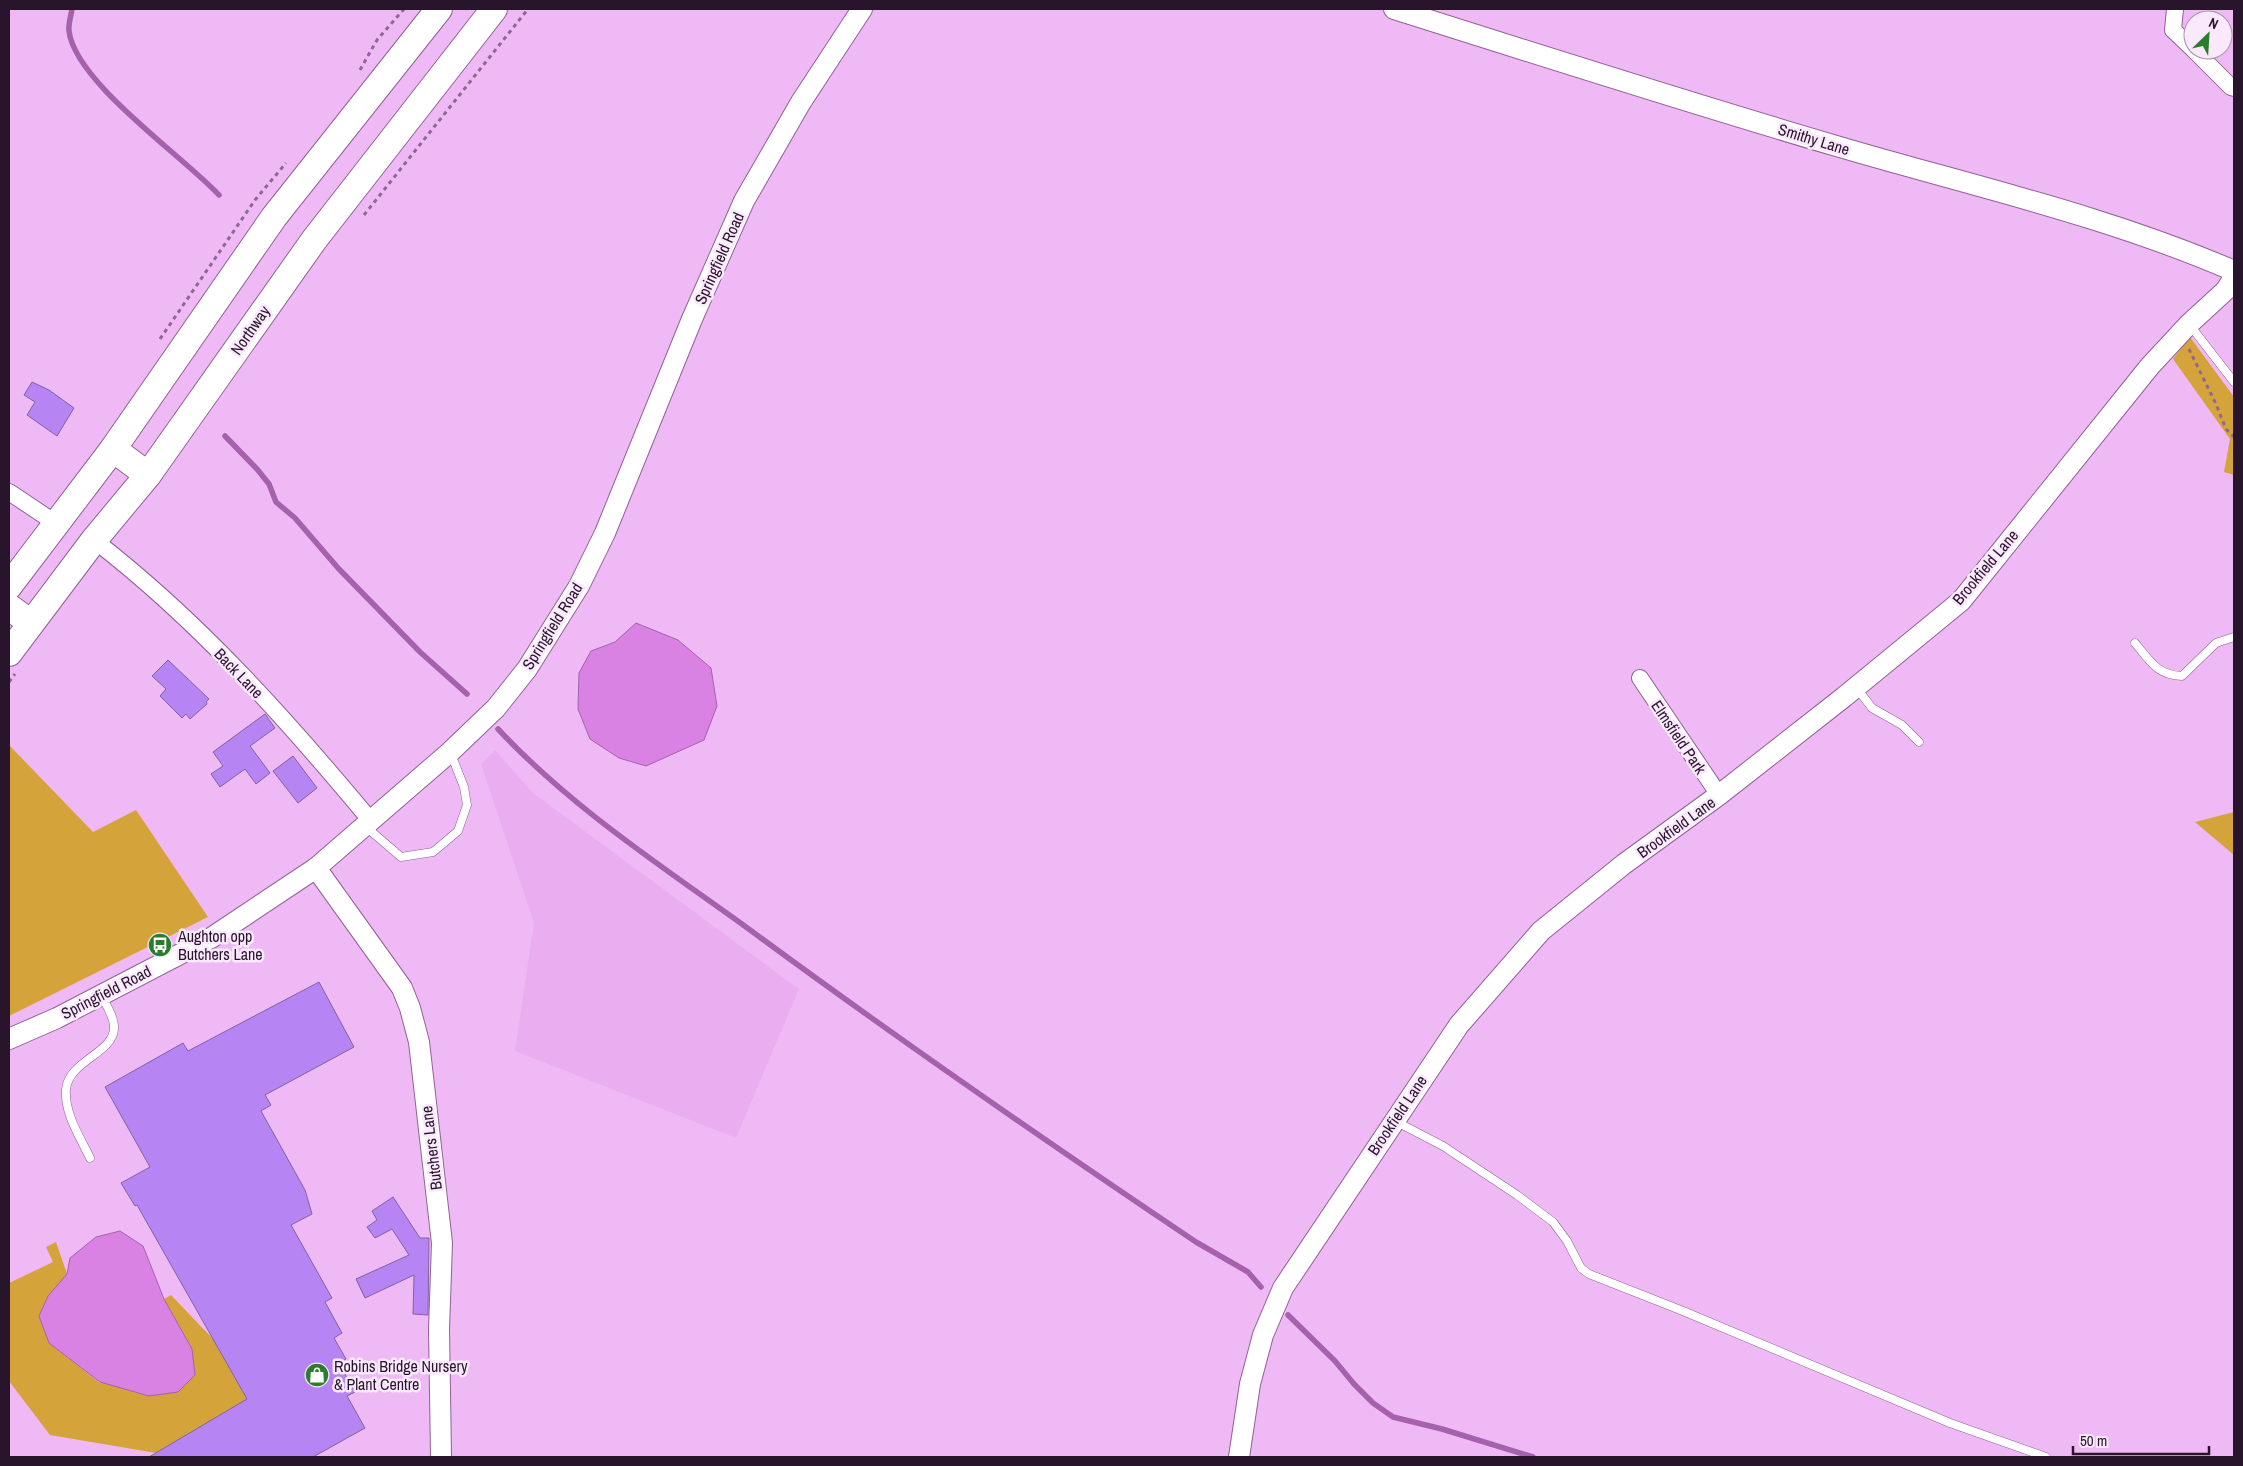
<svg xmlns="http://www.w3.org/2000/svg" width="2243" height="1466" font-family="'Archivo Narrow',sans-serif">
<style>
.built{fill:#eaaef0}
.green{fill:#d4a43a}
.water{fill:#da82e4;stroke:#a561ac}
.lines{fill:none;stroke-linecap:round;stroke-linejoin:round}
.stream{stroke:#a561ac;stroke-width:5.5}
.building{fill:#b784f4;stroke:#7e63a2}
.service-casing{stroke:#926097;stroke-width:9}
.minor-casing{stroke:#926097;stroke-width:18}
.tertiary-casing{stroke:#926097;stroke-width:22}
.trunk-casing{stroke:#926097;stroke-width:28}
.path{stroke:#8e6892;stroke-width:3;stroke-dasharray:4 4;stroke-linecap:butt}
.service{stroke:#fff;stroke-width:8}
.minor{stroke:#fff;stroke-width:16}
.tertiary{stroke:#fff;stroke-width:20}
.trunk{stroke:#fff;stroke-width:26}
.labels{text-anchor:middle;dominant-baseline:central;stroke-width:5;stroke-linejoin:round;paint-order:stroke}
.street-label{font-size:16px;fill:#28142b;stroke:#fae9fc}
.poi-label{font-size:16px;fill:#28142b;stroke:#fae9fc;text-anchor:start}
</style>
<rect width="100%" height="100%" fill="#efb9f5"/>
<polygon class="built" points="495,750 533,793 799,989 736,1138 515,1051 534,923 481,764"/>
<g class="green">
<polygon points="2190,337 2234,397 2234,475 2224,472 2230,439 2173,359"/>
<polygon points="9,745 93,832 136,810 208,917 9,1016"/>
<polygon points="2234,812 2234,855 2195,822"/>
<polygon points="56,1242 67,1274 48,1296 39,1316 49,1343 100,1383 192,1349 164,1299 171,1295 213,1339 247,1399 156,1453 50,1435 9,1381 9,1283 53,1262 46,1247"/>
</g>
<g class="water">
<polygon points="636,623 678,640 711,668 717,706 704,740 646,766 619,758 590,739 578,709 579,673 591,651 615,642"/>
<polygon points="120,1231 143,1246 164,1299 192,1349 195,1375 178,1392 149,1396 100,1382 49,1343 39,1316 48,1296 67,1274 70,1258 96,1237"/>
</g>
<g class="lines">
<g class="stream">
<path d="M72,9C71,16 68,25 69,31C75,82 183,156 219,195"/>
<polyline points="225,436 257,469 269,484 276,502 295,518 338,568 420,652 467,694"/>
<path d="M498,729C571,807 660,865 746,927C894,1036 1044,1140 1196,1242L1248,1272L1261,1287"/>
<polyline points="1288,1315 1335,1361 1354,1384 1373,1403 1393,1417 1442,1429 1533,1457"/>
</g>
</g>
<g class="building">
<polygon points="32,382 49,390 74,408 57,436 27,415 35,402 24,395"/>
<polygon points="168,660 209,699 206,702 207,704 190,719 186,714 182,718 160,696 166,689 152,676"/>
<polygon points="265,714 275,728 250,746 270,773 256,784 245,769 220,787 211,774 223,766 213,752"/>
<polygon points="293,756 317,788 298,803 273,771"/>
<polygon points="319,982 354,1047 265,1095 271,1105 261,1111 305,1190 312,1214 291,1225 332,1298 325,1302 342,1333 334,1338 346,1359 339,1363 355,1392 347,1396 365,1428 313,1457 149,1457 247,1399 137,1205 135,1206 121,1183 150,1167 105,1087 183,1043 188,1051"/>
<polygon points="393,1197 420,1238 429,1238 428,1315 413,1314 414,1275 365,1298 356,1279 409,1255 392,1229 375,1238 367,1227 377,1220 372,1211"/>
</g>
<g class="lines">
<g class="service-casing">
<g id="service">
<polyline points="2189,324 2234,382"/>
<path d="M2135,643C2150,661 2157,675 2182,676L2216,643L2234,637"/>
<polyline points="1856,687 1872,708 1902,725 1919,742"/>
<polyline points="365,826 401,857 433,852 458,831 467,805 464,787 451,754"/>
<polyline points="1395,1121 1443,1146 1517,1195 1553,1222 1567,1241 1581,1268 1589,1274 1683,1311 1950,1423 2046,1457"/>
<path d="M90,1158C80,1137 64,1113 66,1089C69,1060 115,1053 114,1027C114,1016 106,1005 101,995"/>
</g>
</g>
<g class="minor-casing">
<g id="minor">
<polyline points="2175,9 2173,30 2193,49"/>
<polyline points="2194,50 2231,87 2234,88"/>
<polyline points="9,492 57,524"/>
<path d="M94,540C199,621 287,720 371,821"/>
<polyline points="1640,678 1719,795"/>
</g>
</g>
<g class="tertiary-casing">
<g id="tertiary">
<path d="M1394,9C1540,55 1686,102 1833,145C1968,185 2105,215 2234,271"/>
<polyline points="316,868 402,988 410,1008 419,1042 442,1243 439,1329 441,1457"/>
<polyline points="9,1039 57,1018 211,938 316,868 450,752 496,708 527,669 579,586 605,533 692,319 744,201 801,102 862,9"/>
<polyline points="1239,1457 1250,1384 1263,1335 1283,1288 1459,1025 1541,931 1624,864 1719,795 1844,697 1961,601 2150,366 2189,324 2226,290 2234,277"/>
</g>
</g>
<g class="trunk-casing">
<g id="trunk">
<polyline points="113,449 148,475"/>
<polyline points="9,586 113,449 274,217 439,9"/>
<polyline points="9,607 31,623"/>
<polyline points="9,653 94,540 148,475 314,240 494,9"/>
</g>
</g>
<g class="path">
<polyline points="360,70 377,40 404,9"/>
<polyline points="364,215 528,9"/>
<polyline points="160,339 255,200 286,163"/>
<polyline points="2189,349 2216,404 2226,429 2234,437"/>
<polyline points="9,682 15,674"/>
</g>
<use href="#service" class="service"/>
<use href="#minor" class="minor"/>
<use href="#tertiary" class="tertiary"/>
<use href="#trunk" class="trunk"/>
</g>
<defs>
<g id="bus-disc" transform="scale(1.25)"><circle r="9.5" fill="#2a7e2b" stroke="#fae9fc"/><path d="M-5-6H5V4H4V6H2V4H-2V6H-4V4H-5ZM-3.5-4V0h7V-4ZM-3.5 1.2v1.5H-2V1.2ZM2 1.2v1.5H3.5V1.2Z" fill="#fff"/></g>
<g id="shop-disc" transform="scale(1.25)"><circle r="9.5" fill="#2a7e2b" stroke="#fae9fc"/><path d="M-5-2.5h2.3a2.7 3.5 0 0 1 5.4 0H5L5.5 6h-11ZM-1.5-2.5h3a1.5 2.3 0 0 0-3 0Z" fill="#fff"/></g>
</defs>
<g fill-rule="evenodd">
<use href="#bus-disc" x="160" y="945"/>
<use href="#shop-disc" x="317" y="1375"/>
</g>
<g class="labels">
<g class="street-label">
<text transform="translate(1814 139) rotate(17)">Smithy Lane</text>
<text transform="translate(719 258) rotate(-66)">Springfield Road</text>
<text transform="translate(250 330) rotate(-55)">Northway</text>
<text transform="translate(1985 567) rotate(-50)">Brookfield Lane</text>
<text transform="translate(552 626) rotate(-58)">Springfield Road</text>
<text transform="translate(239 673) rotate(46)">Back Lane</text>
<text transform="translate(1679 737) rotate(56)">Elmsfield Park</text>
<text transform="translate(1676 827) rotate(-36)">Brookfield Lane</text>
<text transform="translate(106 992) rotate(-27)">Springfield Road</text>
<text transform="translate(1397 1115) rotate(-56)">Brookfield Lane</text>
<text transform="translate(431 1148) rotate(-97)">Butchers Lane</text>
</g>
<g class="poi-label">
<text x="178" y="936">Aughton opp<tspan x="178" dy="18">Butchers Lane</tspan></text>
<text x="334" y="1366">Robins Bridge Nursery<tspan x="334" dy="18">&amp; Plant Centre</tspan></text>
</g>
</g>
<rect width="2243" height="1466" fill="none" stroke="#28142b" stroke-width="20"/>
<g transform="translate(2208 35) rotate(25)"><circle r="24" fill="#fae9fc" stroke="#a694a8"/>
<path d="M0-4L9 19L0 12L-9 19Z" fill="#2a7e2b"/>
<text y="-8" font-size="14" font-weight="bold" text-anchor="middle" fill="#28142b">N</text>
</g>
<path d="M2073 1446v8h136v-8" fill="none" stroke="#28142b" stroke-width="2.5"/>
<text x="2080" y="1446" font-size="15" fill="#28142b" stroke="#fae9fc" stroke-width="4" paint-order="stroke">50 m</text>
</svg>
